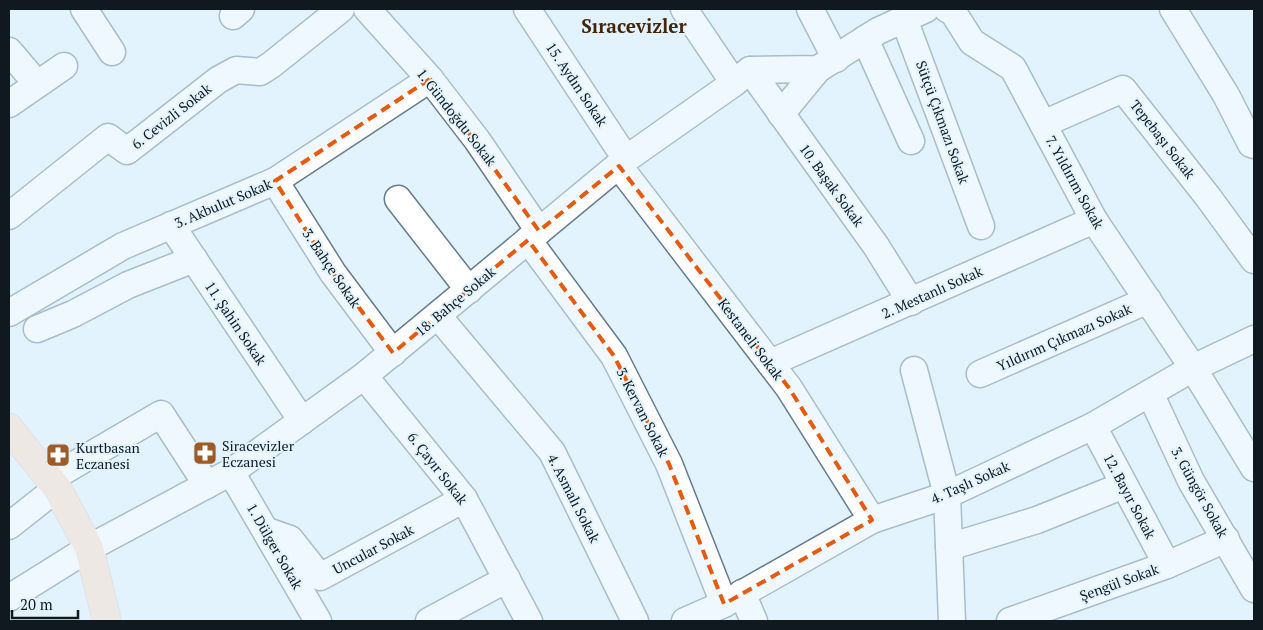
<svg xmlns="http://www.w3.org/2000/svg" width="1263" height="630" font-family="'PT Serif',serif">
<style>
.lines{fill:none;stroke-linecap:round;stroke-linejoin:round}
.minor-casing{stroke:#637c8d;stroke-width:29}
.major-casing{stroke:#cfd1d2;stroke-width:30}
.minor{stroke:#fff;stroke-width:26}
.major{stroke:#fddcc7;stroke-width:28}
.marked{fill:none;stroke:#e8590c;stroke-width:4;stroke-dasharray:10 6;stroke-linejoin:round}
.labels{text-anchor:middle;dominant-baseline:central;stroke-width:4;stroke-linejoin:round;paint-order:stroke}
.street-label{font-size:14px;fill:#0f191f;stroke:#e2f3fe}
.poi-label{font-size:14px;fill:#0f191f;stroke:#e2f3fe;text-anchor:start}
.district-label{font-size:19px;font-weight:bold;fill:#44250c;stroke:#e2f3fe}
</style>
<rect width="100%" height="100%" fill="#e2f3fe"/>
<g class="lines">
<g class="minor-casing">
<g id="minor">
<polyline points="84,9 112,52"/>
<polyline points="367,9 430,79 477,140 539,231"/>
<polyline points="527,9 626,159"/>
<polyline points="684,9 734,83"/>
<polyline points="810,9 836,59"/>
<polyline points="947,9 953,12 972,42 1013,68 1094,220 1193,368 1254,468"/>
<polyline points="1173,9 1226,95 1251,144 1254,145"/>
<polyline points="233,16 241,9"/>
<polyline points="904,19 981,226"/>
<polyline points="865,39 911,141"/>
<polyline points="9,51 37,84"/>
<polyline points="750,70 876,246 911,302"/>
<polyline points="9,104 64,66"/>
<polyline points="781,114 818,69"/>
<polyline points="1043,124 1123,89 1208,197 1254,260"/>
<polyline points="619,166 789,388 872,520"/>
<polyline points="275,181 333,273 393,353"/>
<polyline points="398,199 469,290"/>
<polyline points="9,216 108,137 127,151 218,80 236,70 260,72 271,65 341,9"/>
<polyline points="171,225 302,421"/>
<polyline points="528,240 614,356 669,464 724,604"/>
<polyline points="9,313 123,246 275,181 430,79"/>
<polyline points="438,316 552,452 635,621"/>
<polyline points="37,329 73,314 128,285 194,259"/>
<polyline points="770,363 1094,220"/>
<polyline points="914,370 947,495 952,621"/>
<polyline points="980,374 1148,300"/>
<polyline points="364,376 464,499 529,621"/>
<polyline points="1150,393 1191,481 1254,589"/>
<polyline points="1093,426 1167,565"/>
<polyline points="231,472 318,621"/>
<polyline points="50,479 161,414 207,485"/>
<polyline points="9,526 57,488"/>
<polyline points="267,531 290,539 320,577 464,499"/>
<polyline points="949,547 1037,520 1124,485"/>
<polyline points="742,593 754,621"/>
<polyline points="9,598 89,548 231,472 364,376 626,159 734,83 750,70 818,69 878,31 926,9"/>
<polyline points="429,621 507,579"/>
<polyline points="685,621 724,604 872,520 947,495 1093,426 1193,368 1254,339"/>
<polyline points="1010,621 1167,565 1226,539"/>
</g>
</g>
<g class="major-casing">
<polyline id="major" points="9,428 57,488 89,548 107,621"/>
</g>
<use href="#minor" class="minor"/>
<use href="#major" class="major"/>
</g>
<path d="M0 0H1263V630H0ZM430,79L539,231L619,166L789,388L872,520L724,604L669,464L614,356L528,240L393,353L333,273L275,181Z" fill="#e2f3fe" fill-opacity=".55" fill-rule="evenodd"/>
<path class="marked" d="M430,79L539,231L619,166L789,388L872,520L724,604L669,464L614,356L528,240L393,353L333,273L275,181Z"/>
<defs>
<g id="pharmacy-square" transform="scale(1.25)"><rect x="-9" y="-9" width="18" height="18" rx="4" fill="#9d5b28" stroke="#e2f3fe"/><path d="M-2-6h4v4h4v4h-4v4h-4v-4h-4v-4h4Z" fill="#fff"/></g>
</defs>
<g fill-rule="evenodd">
<use href="#pharmacy-square" x="205" y="453"/>
<use href="#pharmacy-square" x="58" y="455"/>
</g>
<g class="labels">
<g class="street-label">
<text transform="translate(577 84) rotate(56)">15. Aydın Sokak</text>
<text transform="translate(171 116) rotate(-38)">6. Cevizli Sokak</text>
<text transform="translate(457 117) rotate(52)">1. Gündoğdu Sokak</text>
<text transform="translate(943 122) rotate(70)">Sütçü Çıkmazı Sokak</text>
<text transform="translate(1163 139) rotate(52)">Tepebaşı Sokak</text>
<text transform="translate(1075 182) rotate(61)">7. Yıldırım Sokak</text>
<text transform="translate(832 185) rotate(54)">10. Başak Sokak</text>
<text transform="translate(223 203) rotate(-23)">3. Akbulut Sokak</text>
<text transform="translate(332 268) rotate(56)">3. Bahçe Sokak</text>
<text transform="translate(932 292) rotate(-24)">2. Mestanlı Sokak</text>
<text transform="translate(455 301) rotate(-40)">18. Bahçe Sokak</text>
<text transform="translate(236 323) rotate(56)">11. Şahin Sokak</text>
<text transform="translate(1064 337) rotate(-24)">Yıldırım Çıkmazı Sokak</text>
<text transform="translate(751 339) rotate(53)">Kestaneli Sokak</text>
<text transform="translate(643 412) rotate(63)">3. Kervan Sokak</text>
<text transform="translate(438 468) rotate(52)">6. Çayır Sokak</text>
<text transform="translate(970 482) rotate(-24)">4. Taşlı Sokak</text>
<text transform="translate(1200 492) rotate(61)">3. Güngör Sokak</text>
<text transform="translate(1130 496) rotate(62)">12. Bayır Sokak</text>
<text transform="translate(574 498) rotate(63)">4. Asmalı Sokak</text>
<text transform="translate(275 546) rotate(60)">1. Dülger Sokak</text>
<text transform="translate(373 549) rotate(-28)">Uncular Sokak</text>
<text transform="translate(1119 582) rotate(-20)">Şengül Sokak</text>
</g>
<g class="poi-label">
<text x="222" y="445">Siracevizler<tspan x="222" dy="16">Eczanesi</tspan></text>
<text x="76" y="447">Kurtbasan<tspan x="76" dy="16">Eczanesi</tspan></text>
</g>
<g class="district-label">
<text x="634" y="25">Sıracevizler</text>
</g>
</g>
<rect width="1263" height="630" fill="none" stroke="#0f191f" stroke-width="20"/>
<path d="M12 610v8h66v-8" fill="none" stroke="#0f191f" stroke-width="2.5"/>
<text x="20" y="610" font-size="15" fill="#0f191f" stroke="#e2f3fe" stroke-width="4" paint-order="stroke">20 m</text>
</svg>
